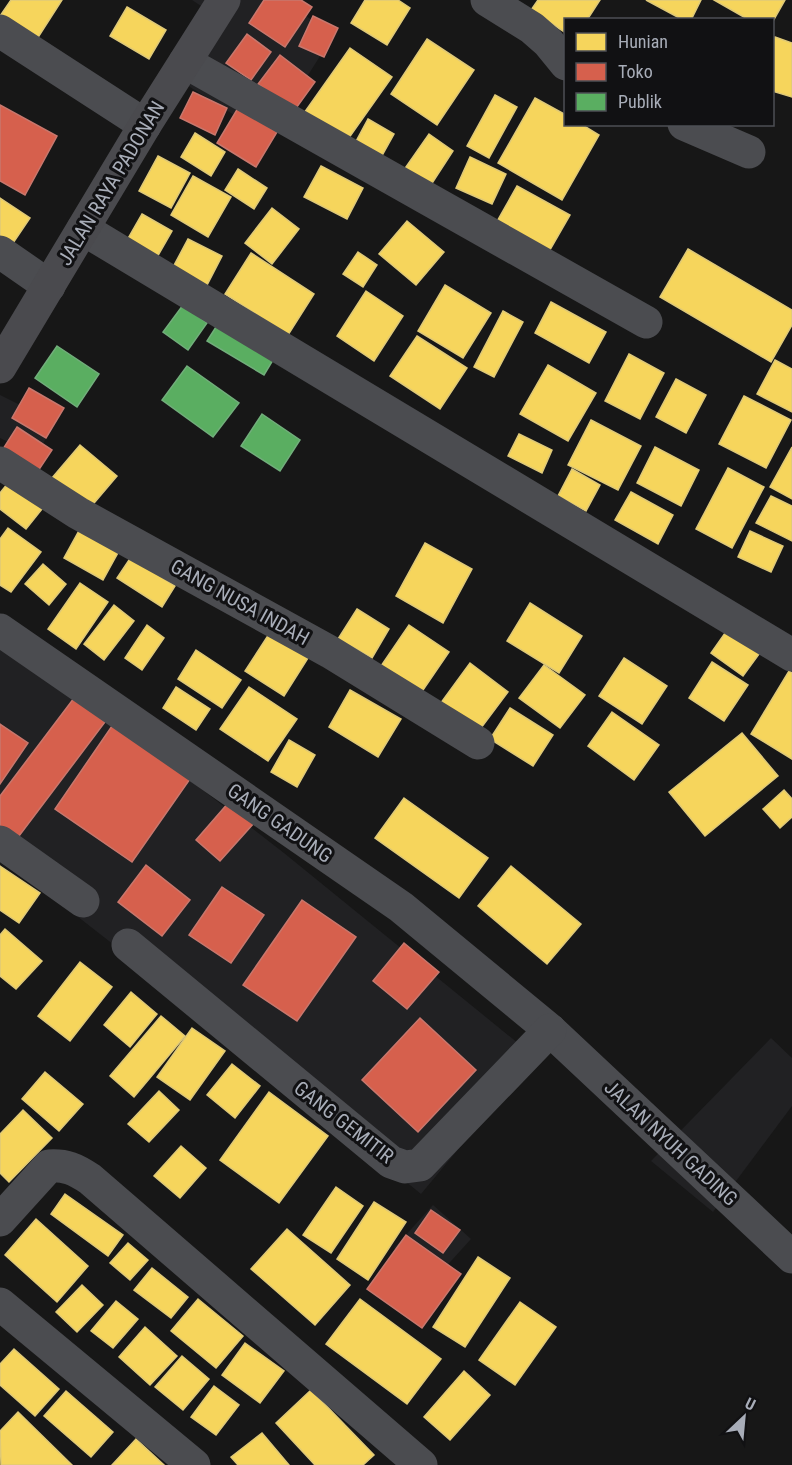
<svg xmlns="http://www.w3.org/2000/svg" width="792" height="1465" font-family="'Roboto Condensed',sans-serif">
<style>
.built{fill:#212123}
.homes{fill:#f6d55c;stroke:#dfc978;stroke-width:1.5}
.shops{fill:#d6604d;stroke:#c8776d;stroke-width:1.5}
.public{fill:#5aae61;stroke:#71ae7b;stroke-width:1.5}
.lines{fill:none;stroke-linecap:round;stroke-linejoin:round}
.minor{stroke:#4b4c50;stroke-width:33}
.secondary{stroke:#4a4a4e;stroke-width:33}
.labels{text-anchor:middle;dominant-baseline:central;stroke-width:6;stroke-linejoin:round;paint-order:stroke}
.street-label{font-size:20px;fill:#a8adb8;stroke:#111113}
</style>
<rect width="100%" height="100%" fill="#171717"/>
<g class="built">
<polygon points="192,0 281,0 334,34 269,137 182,82 222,20"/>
<polygon points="0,395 54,422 37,456 0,438"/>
<polygon points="0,633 284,853 535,1057 421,1194 132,959 0,856"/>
<polygon points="771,1038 792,1058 792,1106 713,1212 651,1161"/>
<polygon points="433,1205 471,1239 432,1282 394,1248"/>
</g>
<g class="homes">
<polygon points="11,0 62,0 37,39 0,16"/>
<polygon points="365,0 398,0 410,8 387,45 351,23"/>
<polygon points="538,0 600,0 587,20 566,20 566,33 531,10"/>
<polygon points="646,0 701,0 691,20 683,20"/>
<polygon points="714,0 785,0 772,23 772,20 749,20"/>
<polygon points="127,7 166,30 149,59 110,36"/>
<polygon points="775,37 792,43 792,97 772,91 772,45"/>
<polygon points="427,39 474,70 437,125 391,94"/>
<polygon points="350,48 392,77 346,142 304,113"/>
<polygon points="495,95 517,107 489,158 467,146"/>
<polygon points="535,98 566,115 566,124 581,124 599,135 562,200 498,163"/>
<polygon points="368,119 394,134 379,161 353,147"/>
<polygon points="195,133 225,152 211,176 181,157"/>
<polygon points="429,134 453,151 427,191 401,174"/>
<polygon points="158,156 190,173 171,208 139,191"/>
<polygon points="470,157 506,174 492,204 456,188"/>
<polygon points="321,166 363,188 347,219 304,197"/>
<polygon points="238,169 267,188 254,209 225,190"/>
<polygon points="193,176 231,197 208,237 171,215"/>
<polygon points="517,186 570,215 547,255 495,225"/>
<polygon points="0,198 30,218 7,252 0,247"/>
<polygon points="272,208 299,229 272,264 245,243"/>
<polygon points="142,214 172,231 152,266 122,249"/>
<polygon points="407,221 444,252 416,285 379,254"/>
<polygon points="188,239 222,256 205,289 171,271"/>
<polygon points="688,249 792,310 792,325 771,362 660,297"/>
<polygon points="358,252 377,265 363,287 343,274"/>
<polygon points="251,253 314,294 288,335 225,294"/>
<polygon points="445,285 491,313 463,358 418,331"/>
<polygon points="366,291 403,316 374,361 337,336"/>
<polygon points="551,302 606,332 589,363 535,333"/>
<polygon points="503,311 523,322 494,377 474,367"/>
<polygon points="417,336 467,368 440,409 390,376"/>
<polygon points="629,354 664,373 640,419 605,401"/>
<polygon points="775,360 792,369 792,412 757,394"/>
<polygon points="548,365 596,393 568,441 520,414"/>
<polygon points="676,379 706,395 686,433 656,417"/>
<polygon points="744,396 791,420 766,468 719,444"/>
<polygon points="591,420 641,446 618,490 568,465"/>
<polygon points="519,434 552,450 542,473 508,456"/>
<polygon points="80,445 117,476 89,509 52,478"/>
<polygon points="655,447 699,470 681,506 637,483"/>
<polygon points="792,447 792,499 770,487"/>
<polygon points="728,468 764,487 732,548 696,529"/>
<polygon points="572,469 600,485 586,511 558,496"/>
<polygon points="12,478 46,504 26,529 0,509 0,493"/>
<polygon points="631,492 673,515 658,544 615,520"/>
<polygon points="771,496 792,506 792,541 756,523"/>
<polygon points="81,527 120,549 103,580 64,558"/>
<polygon points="8,528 41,552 11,592 0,585 0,539"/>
<polygon points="750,531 783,546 771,572 738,557"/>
<polygon points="425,543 472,569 443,623 396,596"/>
<polygon points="131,557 175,586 162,607 117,578"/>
<polygon points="43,564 66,584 49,605 25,584"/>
<polygon points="80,583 108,602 76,649 48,629"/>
<polygon points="530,603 582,636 559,673 507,641"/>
<polygon points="114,605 134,621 104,660 84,644"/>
<polygon points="357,609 389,629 372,658 338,639"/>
<polygon points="147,625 164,638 142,670 125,658"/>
<polygon points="409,625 449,652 421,693 381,666"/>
<polygon points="730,626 762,650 743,676 711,653"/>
<polygon points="269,634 308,658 284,696 245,671"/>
<polygon points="196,650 241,680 222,708 178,679"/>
<polygon points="624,658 667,686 642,724 599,696"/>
<polygon points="712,662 748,685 724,721 689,698"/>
<polygon points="470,663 508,692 478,732 440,704"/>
<polygon points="544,665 585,695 560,728 519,698"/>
<polygon points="789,671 792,673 792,759 751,734"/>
<polygon points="176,687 210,709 196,730 163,708"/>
<polygon points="249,687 297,719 268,761 220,729"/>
<polygon points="350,690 401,719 378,757 329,727"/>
<polygon points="510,708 553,735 533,766 490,739"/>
<polygon points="612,712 659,745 634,780 588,746"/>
<polygon points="742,733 778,776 705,836 669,792"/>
<polygon points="289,740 315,755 297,787 271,772"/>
<polygon points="784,790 792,799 792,817 780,828 763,809"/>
<polygon points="404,798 488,858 459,898 375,838"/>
<polygon points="0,866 40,893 19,923 0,910"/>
<polygon points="511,866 581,924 547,964 478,906"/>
<polygon points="5,929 42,961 16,989 0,976 0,935"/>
<polygon points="80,962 112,987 70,1041 38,1016"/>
<polygon points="131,992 157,1014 130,1047 104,1025"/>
<polygon points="161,1016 185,1036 134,1097 110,1076"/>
<polygon points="192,1028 225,1051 190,1100 157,1077"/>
<polygon points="232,1064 260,1086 235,1118 207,1095"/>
<polygon points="45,1072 83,1104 59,1131 22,1099"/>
<polygon points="159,1091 179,1110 149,1142 128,1124"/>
<polygon points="269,1092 328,1136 279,1203 220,1160"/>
<polygon points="23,1110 52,1138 9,1182 0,1173 0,1134"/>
<polygon points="181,1146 206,1168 180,1198 154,1176"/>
<polygon points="336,1187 363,1206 331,1253 303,1235"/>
<polygon points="65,1194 123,1235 108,1256 51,1214"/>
<polygon points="374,1202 406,1222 368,1280 337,1259"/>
<polygon points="36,1219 88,1266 57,1302 5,1255"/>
<polygon points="287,1229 350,1285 315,1325 251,1269"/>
<polygon points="128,1243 148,1260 130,1280 110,1263"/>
<polygon points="478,1257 510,1278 465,1347 433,1327"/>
<polygon points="152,1268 188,1297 171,1318 134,1290"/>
<polygon points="82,1285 103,1305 77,1332 56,1312"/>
<polygon points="198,1299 243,1336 216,1368 171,1331"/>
<polygon points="360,1299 441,1359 407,1404 326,1344"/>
<polygon points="116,1301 138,1319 113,1348 91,1331"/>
<polygon points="520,1302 556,1327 515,1385 479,1360"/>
<polygon points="145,1327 177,1356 150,1385 119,1357"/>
<polygon points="245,1343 284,1371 260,1403 222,1375"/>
<polygon points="14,1349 59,1389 35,1416 0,1385 0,1364"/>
<polygon points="182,1356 209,1379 183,1410 155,1387"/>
<polygon points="464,1371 490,1395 450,1440 424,1417"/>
<polygon points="214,1386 239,1405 216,1435 191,1417"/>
<polygon points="311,1390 374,1455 363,1465 315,1465 276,1423"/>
<polygon points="66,1391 113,1432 91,1457 44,1416"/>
<polygon points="18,1412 72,1465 1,1465 0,1431"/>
<polygon points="262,1433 289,1465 238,1465 231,1457"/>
<polygon points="136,1439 164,1465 112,1465"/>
</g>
<g class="shops">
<polygon points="264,0 301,0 312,7 285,47 249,23"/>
<polygon points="313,16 338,28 324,57 299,46"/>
<polygon points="247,34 271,52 251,80 226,63"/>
<polygon points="280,55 315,82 294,111 258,84"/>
<polygon points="193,92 227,108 215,135 180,118"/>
<polygon points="0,105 57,136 25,195 0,181"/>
<polygon points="238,108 277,132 256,167 217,143"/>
<polygon points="29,388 64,408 46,438 12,418"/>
<polygon points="17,427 52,450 38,471 3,449"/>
<polygon points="74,698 105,722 13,844 0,834 0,796"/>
<polygon points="0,724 28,743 0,784"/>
<polygon points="112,726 190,779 132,862 55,809"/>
<polygon points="229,802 254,823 220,861 196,840"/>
<polygon points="146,865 190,900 162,936 118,902"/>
<polygon points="222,887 264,915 231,963 189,935"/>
<polygon points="302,900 356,937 297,1021 243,985"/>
<polygon points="404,943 439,972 407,1009 373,981"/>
<polygon points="420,1018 476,1070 418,1132 362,1080"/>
<polygon points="431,1210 460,1230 443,1253 415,1233"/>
<polygon points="406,1235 461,1274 422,1328 367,1289"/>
</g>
<g class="public">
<polygon points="183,305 207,323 188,350 163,332"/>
<polygon points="223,316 279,350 264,375 207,341"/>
<polygon points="57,346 99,374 77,407 35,378"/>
<polygon points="187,366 239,403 213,437 162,400"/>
<polygon points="262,414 300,440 280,471 241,446"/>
</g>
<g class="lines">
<g class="minor">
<polyline points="487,0 532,28 548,42 566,64"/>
<polyline points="0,31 145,125"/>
<polyline points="185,62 646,322"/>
<polyline points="684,124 749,152"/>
<polyline points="83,229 792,655"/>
<polyline points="0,252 49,286"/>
<polyline points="0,463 78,513 330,652 478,743"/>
<polyline points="0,630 401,907 550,1030 792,1257"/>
<polyline points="0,842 83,901"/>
<polyline points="128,945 391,1162 405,1167 420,1165 550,1030"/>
<path d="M0,1220L49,1166C66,1165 75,1169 90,1179L421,1465"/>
<polyline points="0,1304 194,1465"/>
</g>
<polyline class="secondary" points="0,367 145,125 224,0"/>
</g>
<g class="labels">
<g class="street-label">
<text transform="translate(111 183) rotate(-59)">JALAN RAYA PADONAN</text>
<text transform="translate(240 602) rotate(29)">GANG NUSA INDAH</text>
<text transform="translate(280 823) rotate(35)">GANG GADUNG</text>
<text transform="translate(344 1122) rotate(38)">GANG GEMITIR</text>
<text transform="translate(671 1143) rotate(43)">JALAN NYUH GADING</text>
</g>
</g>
<rect x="564" y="18" width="210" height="108" fill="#111113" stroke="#4d4f55" stroke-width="1.5"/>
<rect x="576" y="33" width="30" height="18" fill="#f6d55c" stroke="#4d4f55" stroke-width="1.5"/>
<text x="618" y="48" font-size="18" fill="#a8adb8">Hunian</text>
<rect x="576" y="63" width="30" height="18" fill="#d6604d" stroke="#4d4f55" stroke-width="1.5"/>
<text x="618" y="78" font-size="18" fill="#a8adb8">Toko</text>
<rect x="576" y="93" width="30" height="18" fill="#5aae61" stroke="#4d4f55" stroke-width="1.5"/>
<text x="618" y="108" font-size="18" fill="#a8adb8">Publik</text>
<g transform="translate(744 1417) rotate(26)" stroke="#111113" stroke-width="4.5" paint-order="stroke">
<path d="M0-4.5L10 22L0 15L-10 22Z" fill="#a8adb8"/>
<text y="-9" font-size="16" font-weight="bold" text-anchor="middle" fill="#a8adb8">U</text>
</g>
</svg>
